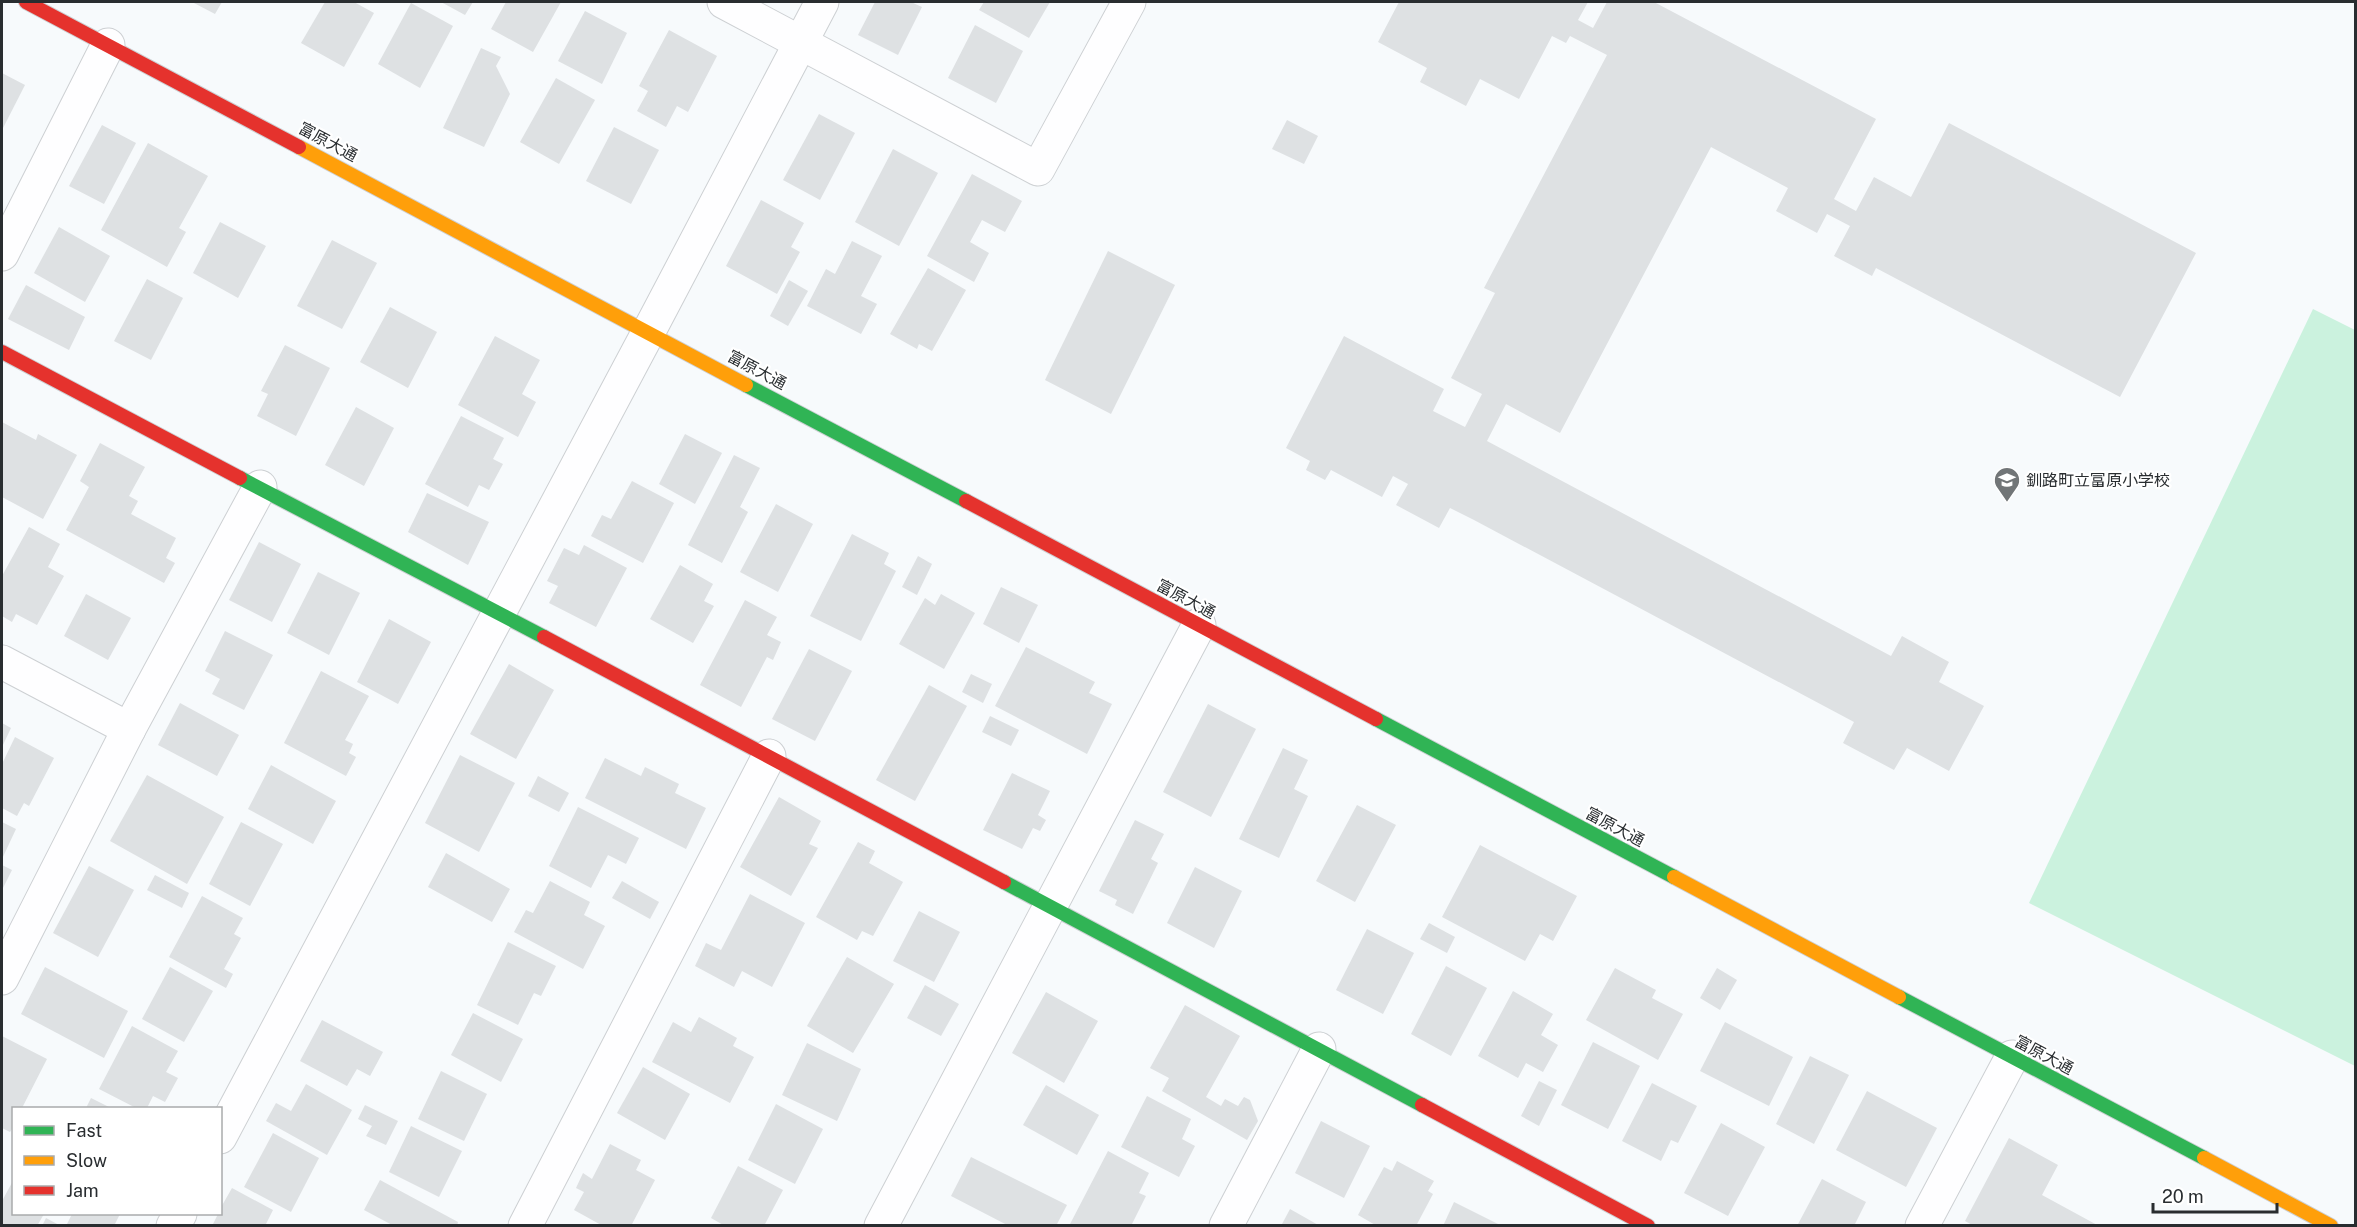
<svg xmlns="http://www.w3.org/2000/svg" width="2357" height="1227" font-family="'Public Sans','Noto Sans JP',sans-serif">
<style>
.green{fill:#cbf2de}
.building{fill:#dee1e3}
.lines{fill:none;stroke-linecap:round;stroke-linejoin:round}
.street-casing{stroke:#cdd0d3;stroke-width:35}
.fast-casing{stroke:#cdd0d3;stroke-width:16}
.slow-casing{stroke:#cdd0d3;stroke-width:16}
.jam-casing{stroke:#cdd0d3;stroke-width:16}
.street{stroke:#fefeff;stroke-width:33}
.fast{stroke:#30b455;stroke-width:14}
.slow{stroke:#ff9f0a;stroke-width:14}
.jam{stroke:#e5322d;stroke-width:14}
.labels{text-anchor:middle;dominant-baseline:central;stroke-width:4.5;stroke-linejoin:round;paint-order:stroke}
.street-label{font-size:16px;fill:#292d30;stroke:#fff}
.poi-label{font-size:16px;fill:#292d30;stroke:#fff;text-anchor:start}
</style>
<rect width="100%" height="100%" fill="#f7fafc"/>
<polygon class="green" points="2313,309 2355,330 2355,1066 2029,903"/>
<g class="building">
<polygon points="192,2 222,2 215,14"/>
<polygon points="325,2 354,2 374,13 344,67 301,43"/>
<polygon points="441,2 473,2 465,15"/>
<polygon points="506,2 561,2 533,52 491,29"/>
<polygon points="875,2 911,2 922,7 898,55 858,35"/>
<polygon points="984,2 1050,2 1029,38 979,10"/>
<polygon points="1399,2 1588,2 1578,20 1593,28 1607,2 1654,2 1876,119 1834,199 1856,211 1874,177 1911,197 1949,123 2196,253 2120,397 1876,268 1872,276 1834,256 1850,226 1827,214 1817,233 1776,211 1788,188 1711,147 1560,433 1506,404 1487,441 1891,656 1902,636 1949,662 1939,682 1984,706 1949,771 1907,748 1894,770 1843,743 1854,722 1474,520 1450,508 1439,528 1396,505 1408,484 1393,476 1382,497 1331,470 1325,480 1306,470 1310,461 1286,448 1344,336 1444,389 1433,411 1465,427 1482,394 1451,378 1495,293 1484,288 1607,55 1570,36 1566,43 1552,36 1519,99 1480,79 1466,106 1420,82 1427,68 1378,42"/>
<polygon points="411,3 453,26 420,88 378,64"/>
<polygon points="585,11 627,33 602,84 558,61"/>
<polygon points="975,25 1023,51 996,103 948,78"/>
<polygon points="669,30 717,56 688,112 677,106 666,127 637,111 648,91 639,86"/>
<polygon points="481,48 501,57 496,66 510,94 484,147 443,128"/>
<polygon points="2,73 25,85 2,130"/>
<polygon points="556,78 595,100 559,164 520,142"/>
<polygon points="819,114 855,133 820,200 783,180"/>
<polygon points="1287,120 1318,136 1304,164 1272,149"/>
<polygon points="102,125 136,143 104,204 69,186"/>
<polygon points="614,127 659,150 631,204 586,181"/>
<polygon points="148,143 208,176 179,228 186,232 167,267 101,230"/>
<polygon points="893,149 938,173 899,246 855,222"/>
<polygon points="972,174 1022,201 1005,232 982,220 970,242 989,253 974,282 927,256"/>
<polygon points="761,200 804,223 791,247 800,252 777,294 726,266"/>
<polygon points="220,222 266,246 238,298 193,273"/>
<polygon points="59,227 110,256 85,302 34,273"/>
<polygon points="332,240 377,263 342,329 297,306"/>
<polygon points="852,241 882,256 861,296 877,304 861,334 807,306 826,269 835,274"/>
<polygon points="1108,251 1175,285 1111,414 1045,380"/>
<polygon points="928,268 966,290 932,351 919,344 917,349 890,334"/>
<polygon points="147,279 183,298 151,360 114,341"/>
<polygon points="789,280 808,291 788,326 770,316"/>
<polygon points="26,285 85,317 69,350 8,319"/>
<polygon points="390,307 437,332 408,388 360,362"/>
<polygon points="495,336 540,360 522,394 536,402 518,437 458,405"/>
<polygon points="285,345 330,368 296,436 257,416 268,394 261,391"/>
<polygon points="356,407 394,428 364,486 325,465"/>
<polygon points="461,416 504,438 493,459 503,464 489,490 479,485 468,507 425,484"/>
<polygon points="2,422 36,440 38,434 77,455 43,519 2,497"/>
<polygon points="685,434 722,453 695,504 659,484"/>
<polygon points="100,443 145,467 129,496 138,501 131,514 176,538 166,558 175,563 164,583 66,530 89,487 80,481"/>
<polygon points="734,455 760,468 740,507 748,512 722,563 688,545"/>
<polygon points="632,481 674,503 643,563 591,536 602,515 611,519"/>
<polygon points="427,493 489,522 468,565 408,532"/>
<polygon points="776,504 813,524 778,592 740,572"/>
<polygon points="29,527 60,544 48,567 64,576 37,625 16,614 12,622 2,616 2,576"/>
<polygon points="852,534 889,553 884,564 896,571 861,641 810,616"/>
<polygon points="259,542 301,564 272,622 229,600"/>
<polygon points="584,545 627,568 596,627 549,603 558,586 547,581 564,548 579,555"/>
<polygon points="918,556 932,564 917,595 902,587"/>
<polygon points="680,565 713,584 704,601 714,606 693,643 650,619"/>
<polygon points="318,572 360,593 329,655 287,633"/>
<polygon points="1001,587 1038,605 1019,643 983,624"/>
<polygon points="86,594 131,618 108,660 64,636"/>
<polygon points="941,594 975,613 944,669 899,644 925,598 935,605"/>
<polygon points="745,600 777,617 767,635 781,642 773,660 767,657 741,707 700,685"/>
<polygon points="389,619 431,642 398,704 357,682"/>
<polygon points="225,631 273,655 244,710 212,694 220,679 205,671"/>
<polygon points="1026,647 1095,682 1089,693 1112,704 1087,754 995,706"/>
<polygon points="809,649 852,671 815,741 772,719"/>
<polygon points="509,664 554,690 516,759 470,734"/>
<polygon points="321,671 369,696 345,740 353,744 349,753 356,757 346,776 284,743"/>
<polygon points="971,674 992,684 983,703 962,692"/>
<polygon points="929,685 967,706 915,801 876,780"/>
<polygon points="180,703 239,735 217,776 158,745"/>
<polygon points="1208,704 1256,729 1211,817 1163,792"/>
<polygon points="990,716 1019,730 1011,746 982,732"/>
<polygon points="2,723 11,728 2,747"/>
<polygon points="15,737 54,758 29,806 24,803 17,816 2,808 2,764"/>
<polygon points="1283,748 1308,760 1294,789 1308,796 1279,858 1239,839"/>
<polygon points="460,755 515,783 479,852 425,823"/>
<polygon points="605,758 641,776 645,767 679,784 675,793 706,808 686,849 585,798"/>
<polygon points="271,765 336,801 313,844 248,809"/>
<polygon points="1012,773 1050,791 1038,815 1046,820 1040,831 1033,828 1022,849 983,830"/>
<polygon points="147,775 224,817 187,884 110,841"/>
<polygon points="538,776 569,793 559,812 528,796"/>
<polygon points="779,797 821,821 809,844 818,848 791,896 740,867"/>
<polygon points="1357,805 1396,825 1355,902 1316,881"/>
<polygon points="578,807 639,838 626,864 608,855 591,888 549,866"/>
<polygon points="1135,820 1164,834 1151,859 1158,863 1133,914 1115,905 1117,900 1099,891"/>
<polygon points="2,822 16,829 2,859"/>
<polygon points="241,822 283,844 250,906 209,884"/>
<polygon points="858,842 875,851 869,863 903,882 873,936 862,931 857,940 816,917"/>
<polygon points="1480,845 1577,896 1553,941 1540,934 1525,961 1442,917"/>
<polygon points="446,853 510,889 492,922 428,887"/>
<polygon points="2,865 12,870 2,890"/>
<polygon points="89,866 134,890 98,957 53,933"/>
<polygon points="1195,867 1242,891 1214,948 1167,923"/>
<polygon points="155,875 189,893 182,908 147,890"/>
<polygon points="550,881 590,902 584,915 605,926 583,969 514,932 526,910 533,913"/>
<polygon points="622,881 659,902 650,919 612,898"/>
<polygon points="750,894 805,923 772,987 742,971 734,987 695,966 706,943 721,950"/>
<polygon points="202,896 243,918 234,934 241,938 224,969 233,974 226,988 169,957"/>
<polygon points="919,911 960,932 934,982 893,961"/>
<polygon points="1429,923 1455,937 1447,953 1420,939"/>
<polygon points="1367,929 1414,953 1383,1014 1336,990"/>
<polygon points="508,942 556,966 541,996 534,993 518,1025 477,1005"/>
<polygon points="847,957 894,984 853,1053 807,1026"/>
<polygon points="1446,966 1487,988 1451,1056 1411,1034"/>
<polygon points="45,967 128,1011 104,1058 21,1014"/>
<polygon points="170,967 213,991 184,1042 142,1019"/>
<polygon points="1615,968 1656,990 1652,998 1683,1014 1658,1060 1586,1020"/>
<polygon points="1717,968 1737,980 1720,1010 1700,998"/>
<polygon points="925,985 959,1004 941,1036 907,1018"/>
<polygon points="1513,991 1553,1014 1541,1035 1558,1045 1543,1072 1526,1063 1518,1078 1478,1056"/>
<polygon points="1046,992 1098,1021 1064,1083 1012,1053"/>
<polygon points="1185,1005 1240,1036 1206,1097 1221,1106 1225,1099 1238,1106 1244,1097 1250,1100 1258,1121 1247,1140 1162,1091 1169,1078 1150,1068"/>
<polygon points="473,1013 523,1039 501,1082 451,1055"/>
<polygon points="699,1017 737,1038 733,1046 754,1057 730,1103 652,1062 673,1022 691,1032"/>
<polygon points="322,1020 383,1052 370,1076 357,1069 347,1086 300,1061"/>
<polygon points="1725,1022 1793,1057 1769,1106 1700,1071"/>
<polygon points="132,1026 178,1051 166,1072 178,1078 165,1102 153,1096 147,1108 136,1108 99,1089"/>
<polygon points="2,1036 47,1059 22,1108 14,1108 14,1126 10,1132 2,1128"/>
<polygon points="1593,1042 1640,1066 1608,1129 1561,1105"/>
<polygon points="807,1043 861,1069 837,1121 782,1095"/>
<polygon points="1810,1056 1849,1075 1814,1144 1776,1124"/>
<polygon points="643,1067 690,1094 665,1140 617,1113"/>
<polygon points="441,1071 487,1094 464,1141 418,1119"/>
<polygon points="1539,1081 1557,1090 1539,1126 1521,1116"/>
<polygon points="1652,1083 1697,1106 1678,1143 1671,1140 1661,1161 1622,1141"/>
<polygon points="306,1084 352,1110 327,1155 266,1121 276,1103 291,1111"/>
<polygon points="1046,1085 1099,1115 1077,1155 1023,1125"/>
<polygon points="1867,1091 1937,1128 1906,1187 1836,1150"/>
<polygon points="1147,1096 1191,1119 1182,1139 1195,1146 1179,1177 1121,1147"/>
<polygon points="91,1098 111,1108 86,1108"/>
<polygon points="776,1104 823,1129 795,1184 748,1160"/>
<polygon points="365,1105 398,1121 386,1145 366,1136 372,1126 358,1119"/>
<polygon points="1321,1121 1370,1146 1344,1198 1295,1173"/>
<polygon points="1721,1123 1765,1147 1728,1216 1684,1193"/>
<polygon points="411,1126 462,1151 439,1197 389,1172"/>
<polygon points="273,1133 319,1158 291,1212 244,1187"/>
<polygon points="2009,1138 2058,1165 2042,1195 2099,1226 1974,1226 1965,1221"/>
<polygon points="610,1144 641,1160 636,1170 655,1180 631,1226 603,1226 574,1210 584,1192 576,1188 583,1173 592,1179"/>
<polygon points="1108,1151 1149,1173 1139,1193 1146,1196 1131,1226 1069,1226"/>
<polygon points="971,1157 1067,1205 1056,1226 1009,1226 951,1196"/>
<polygon points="1397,1161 1434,1181 1428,1191 1433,1194 1416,1226 1377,1226 1358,1215 1384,1167 1392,1171"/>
<polygon points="738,1166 783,1190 764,1226 725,1226 711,1218"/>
<polygon points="14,1179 14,1214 44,1214 37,1226 2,1226 2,1201"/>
<polygon points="1822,1179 1866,1202 1854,1226 1797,1226"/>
<polygon points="380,1180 458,1222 457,1226 394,1226 364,1210"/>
<polygon points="232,1188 273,1210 265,1226 212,1226 218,1214 220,1214 220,1209"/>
<polygon points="1454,1202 1502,1226 1443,1226"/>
<polygon points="1290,1209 1320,1226 1281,1226"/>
<polygon points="72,1214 120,1214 114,1226 66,1226"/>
<polygon points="46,1218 61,1226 42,1226"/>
</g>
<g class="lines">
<g class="street-casing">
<g id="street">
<polyline points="724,2 1038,169 1129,2"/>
<polyline points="2,254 108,45"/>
<polyline points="2,662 129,729"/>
<polyline points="2,978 129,729 260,487"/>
<polyline points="220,1137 649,331 822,2"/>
<polyline points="173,1226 180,1214"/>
<polyline points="525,1226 769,756"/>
<polyline points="881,1226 1199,625"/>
<polyline points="1226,1226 1319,1049"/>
<polyline points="1922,1226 2012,1057"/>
</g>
</g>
<g class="fast-casing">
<g id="fast">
<polyline points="746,385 966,501"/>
<polyline points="240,478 544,637"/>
<polyline points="1376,719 1674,877"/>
<polyline points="1004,882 1422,1105"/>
<polyline points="1899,997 2204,1158"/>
</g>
</g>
<g class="slow-casing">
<g id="slow">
<polyline points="299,147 746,385"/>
<polyline points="1674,877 1899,997"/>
<polyline points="2204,1158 2331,1226"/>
</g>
</g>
<g class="jam-casing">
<g id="jam">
<polyline points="26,2 299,147"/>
<polyline points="2,352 240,478"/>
<polyline points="966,501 1376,719"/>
<polyline points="544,637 1004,882"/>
<polyline points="1422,1105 1648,1226"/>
</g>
</g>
<use href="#street" class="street"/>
<use href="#fast" class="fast"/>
<use href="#slow" class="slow"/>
<use href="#jam" class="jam"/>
</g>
<defs>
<g id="school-pin" transform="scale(1.35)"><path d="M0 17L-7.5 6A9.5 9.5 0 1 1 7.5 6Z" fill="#717577" stroke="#fff"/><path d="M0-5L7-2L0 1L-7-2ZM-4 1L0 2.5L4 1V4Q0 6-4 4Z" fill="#fff"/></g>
</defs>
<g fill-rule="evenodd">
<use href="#school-pin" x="2007" y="480"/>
</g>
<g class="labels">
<g class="street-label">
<text transform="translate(328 142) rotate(28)">富原大通</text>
<text transform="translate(757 370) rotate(28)">富原大通</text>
<text transform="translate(1186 599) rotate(28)">富原大通</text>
<text transform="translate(1615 827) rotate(28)">富原大通</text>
<text transform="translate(2044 1055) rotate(28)">富原大通</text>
</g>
<g class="poi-label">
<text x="2026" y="480">釧路町立富原小学校</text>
</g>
</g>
<rect width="2357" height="1227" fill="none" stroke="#292d30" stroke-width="6"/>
<rect x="12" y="1107" width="210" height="108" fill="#ffffff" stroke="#a9abac" stroke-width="1.5"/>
<rect x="24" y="1126" width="30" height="9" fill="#30b455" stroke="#a9abac" stroke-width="1.5"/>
<text x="66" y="1137" font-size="18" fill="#292d30">Fast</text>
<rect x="24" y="1156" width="30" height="9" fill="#ff9f0a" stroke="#a9abac" stroke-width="1.5"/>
<text x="66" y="1167" font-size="18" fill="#292d30">Slow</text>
<rect x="24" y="1186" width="30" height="9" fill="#e5322d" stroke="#a9abac" stroke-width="1.5"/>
<text x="66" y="1197" font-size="18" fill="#292d30">Jam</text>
<path d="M2153 1203v9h124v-9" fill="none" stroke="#292d30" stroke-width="3"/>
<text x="2162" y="1203" font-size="18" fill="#292d30" stroke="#ffffff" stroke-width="4.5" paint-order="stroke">20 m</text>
</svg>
